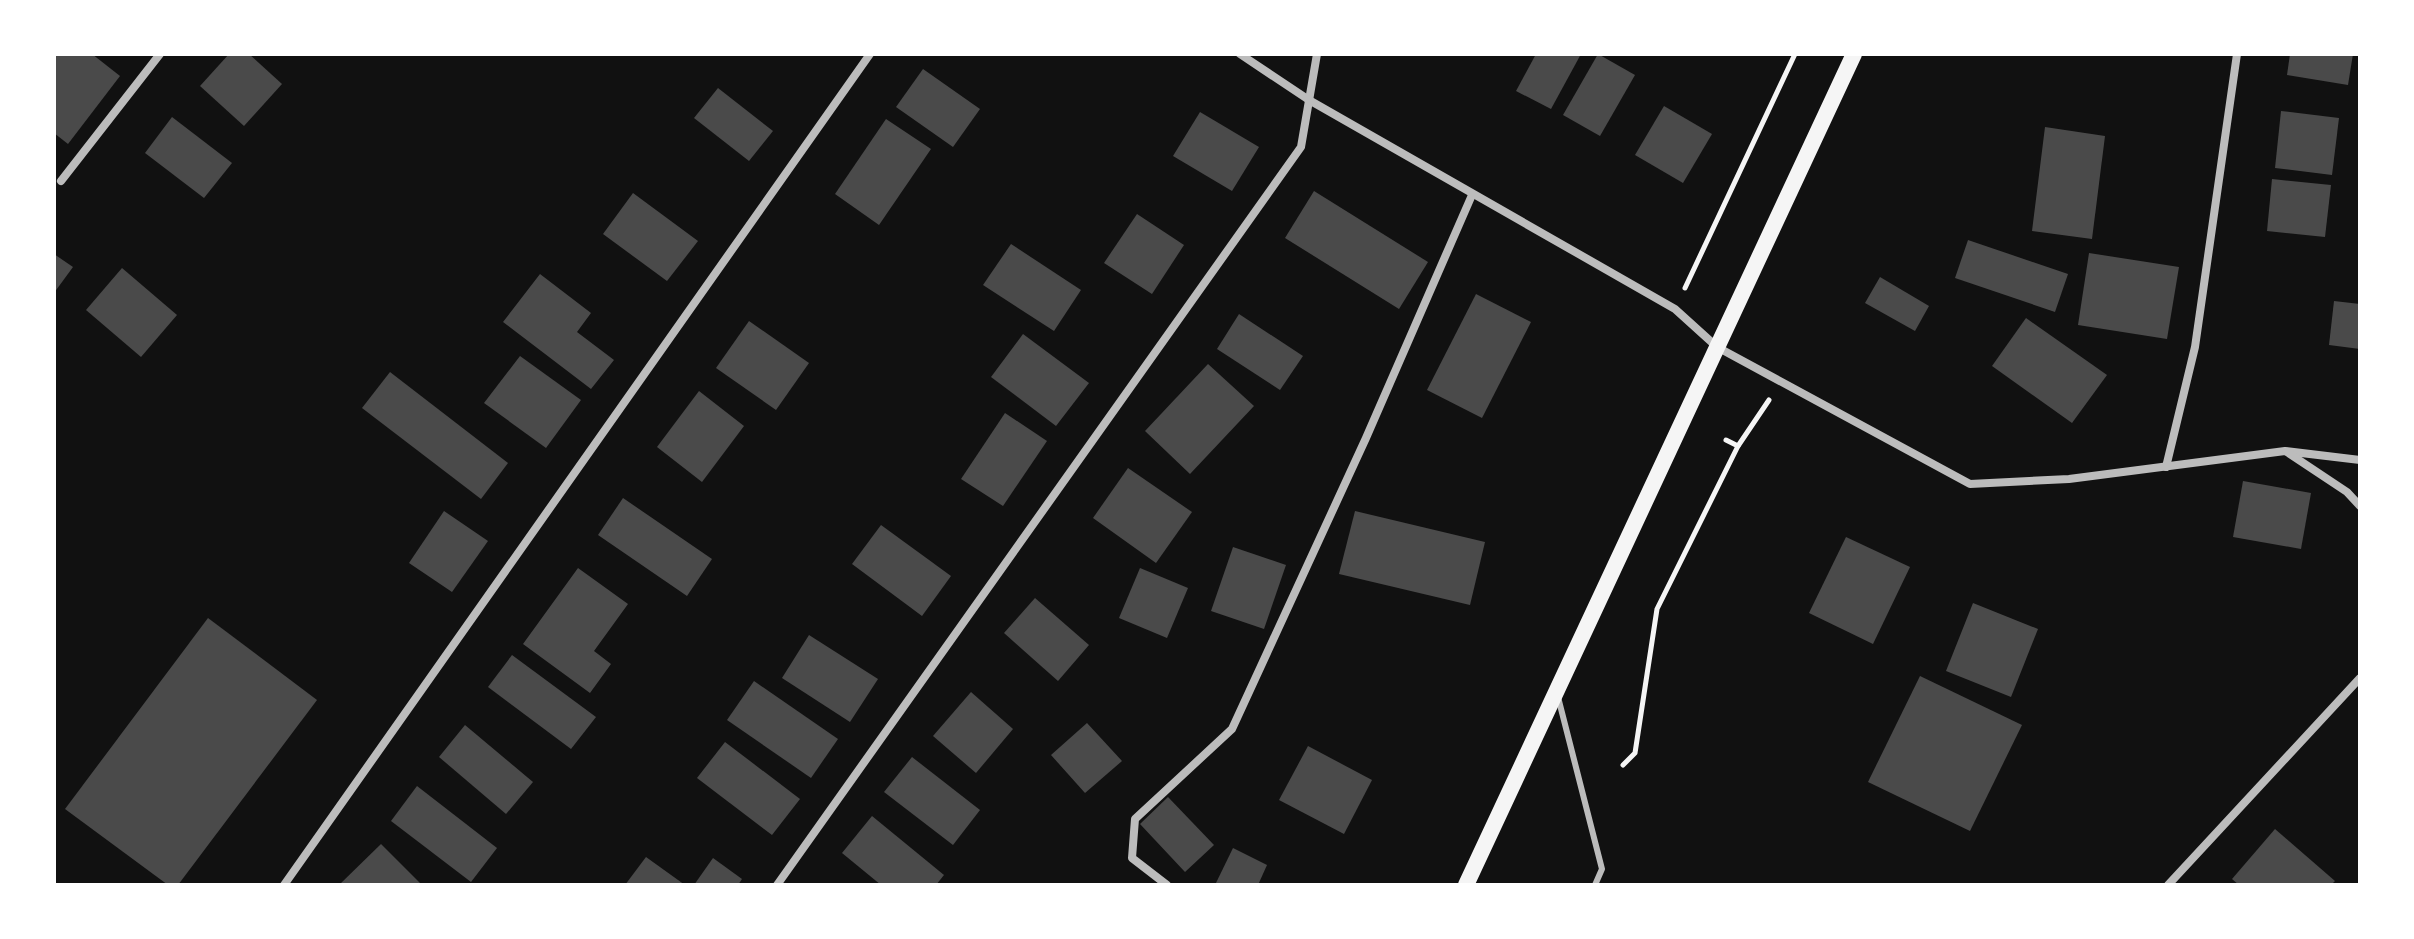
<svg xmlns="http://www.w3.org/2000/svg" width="2414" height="939" font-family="'DM Sans',sans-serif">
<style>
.building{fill:#4a4a4a}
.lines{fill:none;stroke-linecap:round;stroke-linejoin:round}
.path{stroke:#f5f5f5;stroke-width:5}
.service{stroke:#bcbcbc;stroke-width:6}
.minor{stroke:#bcbcbc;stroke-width:8}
.secondary{stroke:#f5f5f5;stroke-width:16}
</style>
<rect width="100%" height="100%" fill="#111"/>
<g class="building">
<polygon points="54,54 92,54 120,76 68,144 54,133"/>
<polygon points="229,54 249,54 282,84 244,126 200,86"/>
<polygon points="1536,54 1581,54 1551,109 1516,91"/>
<polygon points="1598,54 1635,75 1600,136 1563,115"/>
<polygon points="2290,54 2353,54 2348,85 2287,75"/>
<polygon points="923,69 980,109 953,147 896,107"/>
<polygon points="718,88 773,131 749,161 694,118"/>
<polygon points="1664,106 1712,134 1683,183 1635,155"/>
<polygon points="2281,111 2339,118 2332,175 2275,168"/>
<polygon points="1200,112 1259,147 1232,191 1173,156"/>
<polygon points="172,117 232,163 204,198 145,153"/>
<polygon points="886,119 931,149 879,225 835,194"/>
<polygon points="2045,127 2105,136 2092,239 2032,231"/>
<polygon points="2272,179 2331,185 2325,237 2267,231"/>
<polygon points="1314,191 1428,262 1399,309 1285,238"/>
<polygon points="633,193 698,241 667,281 603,234"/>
<polygon points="1137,214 1184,245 1152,294 1104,263"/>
<polygon points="1968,240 2068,274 2055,312 1955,278"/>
<polygon points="1011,244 1081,290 1054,331 983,285"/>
<polygon points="2089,253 2179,267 2167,339 2078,325"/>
<polygon points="54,254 73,267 54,293"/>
<polygon points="122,268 177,315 141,357 86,310"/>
<polygon points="540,274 591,313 577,332 614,360 591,389 503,322"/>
<polygon points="1880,277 1929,306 1915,331 1865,303"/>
<polygon points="1476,294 1531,322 1482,418 1427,390"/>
<polygon points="2334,301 2360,304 2360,349 2329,345"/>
<polygon points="1239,314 1303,356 1280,390 1217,349"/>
<polygon points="2026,318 2107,375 2072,423 1992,366"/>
<polygon points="749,321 809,363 776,410 716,368"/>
<polygon points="1023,334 1089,383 1056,426 991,377"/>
<polygon points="520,356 581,400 546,448 484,403"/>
<polygon points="1208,364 1254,406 1190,474 1145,431"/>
<polygon points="390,372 508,463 481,499 362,408"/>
<polygon points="699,391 744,426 702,482 657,447"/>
<polygon points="1005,413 1047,441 1003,506 961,479"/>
<polygon points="1128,468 1192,512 1156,563 1093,518"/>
<polygon points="2243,481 2311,493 2301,549 2233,537"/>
<polygon points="623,498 712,559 687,596 598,535"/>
<polygon points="444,511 488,541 452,592 409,563"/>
<polygon points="1355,511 1485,542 1470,605 1339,574"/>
<polygon points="881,525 951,576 922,616 852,564"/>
<polygon points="1846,537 1910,567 1873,644 1809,613"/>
<polygon points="1233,547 1286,565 1264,629 1211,611"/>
<polygon points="578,568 628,604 594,651 611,664 590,693 523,644"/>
<polygon points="1140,568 1188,588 1167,638 1119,618"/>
<polygon points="1035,598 1089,645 1058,681 1004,633"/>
<polygon points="1973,603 2038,629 2011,697 1946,671"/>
<polygon points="208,618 317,700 178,885 168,885 65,809"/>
<polygon points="809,635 878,679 850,722 782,678"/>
<polygon points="512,655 596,717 571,749 488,687"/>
<polygon points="1920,676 2022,725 1970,831 1868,782"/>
<polygon points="754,681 838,739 811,778 727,720"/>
<polygon points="971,692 1013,729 976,773 933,736"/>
<polygon points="1087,723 1122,761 1085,793 1051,755"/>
<polygon points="465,725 533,782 506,814 439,757"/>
<polygon points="725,742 800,799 772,835 697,778"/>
<polygon points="1308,746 1372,780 1344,834 1279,800"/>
<polygon points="912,757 980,810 953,845 884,792"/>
<polygon points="417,786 497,848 471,882 391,821"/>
<polygon points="1168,797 1214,845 1185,872 1140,824"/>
<polygon points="872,816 944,875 936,885 881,885 842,853"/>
<polygon points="2275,829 2335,881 2331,885 2239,885 2232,879"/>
<polygon points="381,844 422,885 339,885"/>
<polygon points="1233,848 1267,865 1258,885 1215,885"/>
<polygon points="646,857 685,885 625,885"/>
<polygon points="713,858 742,879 738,885 694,885"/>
</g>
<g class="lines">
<g class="path">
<polyline points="1685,288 1795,54"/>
<polyline points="1726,440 1738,446"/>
<polyline points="1623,765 1635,753 1657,609 1738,446 1769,400"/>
</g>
<polyline class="service" points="1558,697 1602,869 1595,885"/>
<g class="minor">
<polyline points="1240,54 1309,100 1675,309 1717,347 1970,484 2069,479 2285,451 2360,460"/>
<polyline points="61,181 160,54"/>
<polyline points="2287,452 2347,492 2360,506"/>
<polyline points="2166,467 2195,347 2237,54"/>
<polyline points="284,885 870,54"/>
<polyline points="777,885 1301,147 1317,54"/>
<polyline points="1167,885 1132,858 1135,819 1232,729 1366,438 1472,195"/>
<polyline points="2168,885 2360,678"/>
</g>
<polyline class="secondary" points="1466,885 1854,54"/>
</g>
<rect width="2414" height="939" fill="none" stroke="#ffffff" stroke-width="112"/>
</svg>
